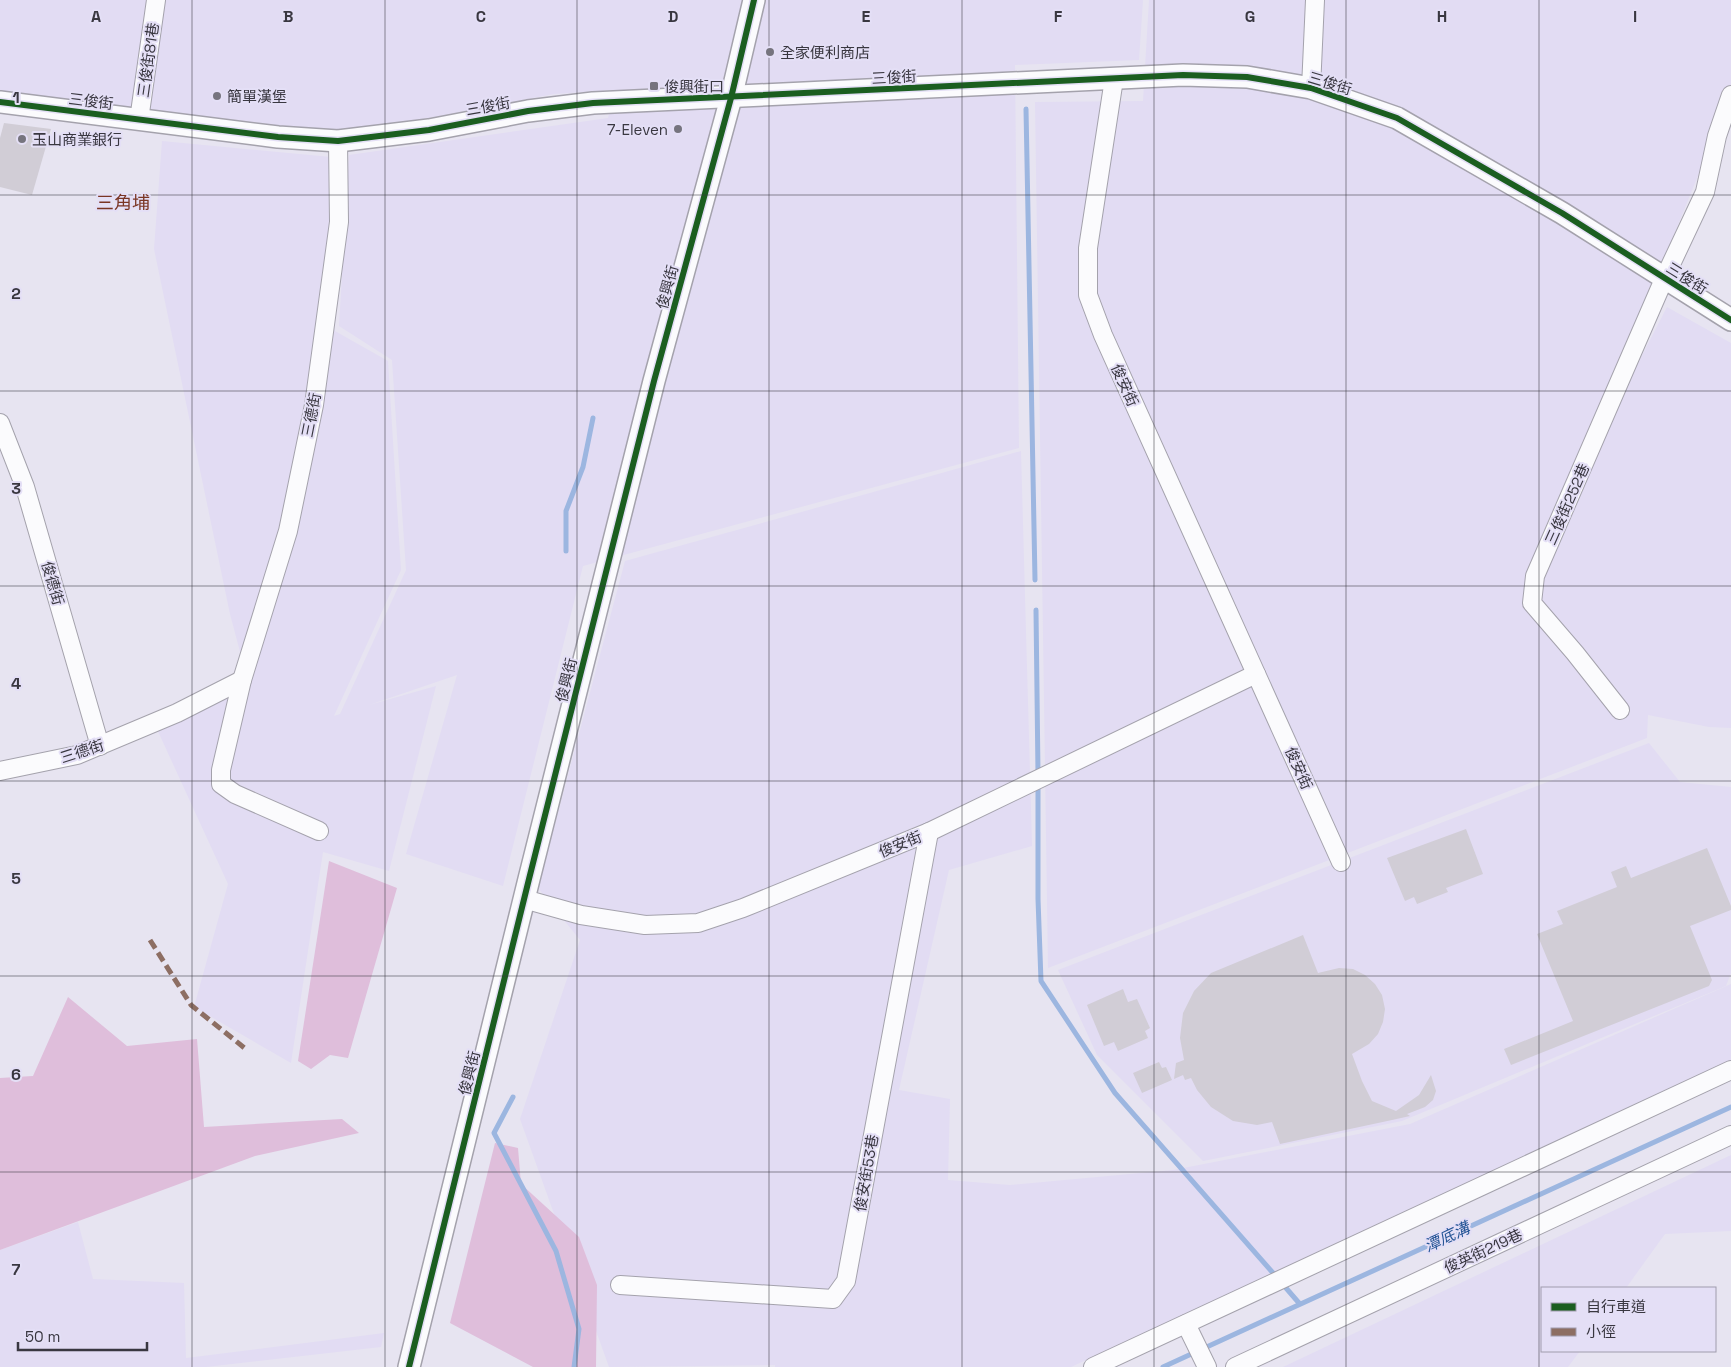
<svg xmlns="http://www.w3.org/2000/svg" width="1731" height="1367" font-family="'Space Grotesk','Noto Sans TC',sans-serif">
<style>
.built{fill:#e2dcf3}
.forest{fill:#dfbedb}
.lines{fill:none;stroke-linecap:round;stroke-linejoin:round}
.stream{stroke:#9cb6e0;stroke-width:5}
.building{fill:#d1cdd6}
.minor-casing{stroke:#a4a2ac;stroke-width:20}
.tertiary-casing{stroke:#a4a2ac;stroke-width:24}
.minor{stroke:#fbfbfd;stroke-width:18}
.tertiary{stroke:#fbfbfd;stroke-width:21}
.quiet{stroke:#8d6e63;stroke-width:5;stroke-dasharray:10 5;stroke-linecap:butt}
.cycleway-casing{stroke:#e4dff6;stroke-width:9}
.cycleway{stroke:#1b5e20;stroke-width:6}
.grid{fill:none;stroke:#393740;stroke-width:1;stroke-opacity:0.55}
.poi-dot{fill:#76747e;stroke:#e4dff6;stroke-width:2}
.labels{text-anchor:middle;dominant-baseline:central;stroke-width:4;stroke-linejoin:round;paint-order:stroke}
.poi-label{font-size:15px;fill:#393740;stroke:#e4dff6;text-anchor:start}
.street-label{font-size:15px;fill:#393740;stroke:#e4dff6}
.water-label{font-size:16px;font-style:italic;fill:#255596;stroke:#e4dff6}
.quarter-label{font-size:18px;fill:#7a3624;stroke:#e4dff6}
.grid-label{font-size:16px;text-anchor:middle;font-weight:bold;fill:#393740;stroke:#e4dff6;stroke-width:4;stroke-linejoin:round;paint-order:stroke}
</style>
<rect width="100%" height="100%" fill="#e7e4f1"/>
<g class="built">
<polygon points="0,0 1143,0 1139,60 1015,65 1019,448 583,566 503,886 406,854 457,675 369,705 436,686 389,871 323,852 291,1063 194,1007 228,884 156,727 248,682 230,614 154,249 162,141 331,157 333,220 320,289 335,331 388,361 401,570 334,716 340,714 406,570 392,360 339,326 349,155 608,118 615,90 554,94 334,136 0,98"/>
<polygon points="1149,0 1731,0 1731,94 1648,299 1531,571 1667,307 1731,343 1731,728 1709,727 1648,715 1647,738 1048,968 1035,102 1143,101"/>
<polygon points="1021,451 1032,846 949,870 899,1090 950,1099 948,1180 1010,1185 1173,1170 1410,1124 1731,984 1731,1062 1071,1367 775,1367 775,1365 609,1367 520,1119 580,940 538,888 625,561"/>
<polygon points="1649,743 1680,782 1731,787 1731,973 1726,986 1402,1121 1203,1161 1097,1055 1058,970"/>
<polygon points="1731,1155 1731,1231 1665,1234 1626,1288 1542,1288 1542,1351 1580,1351 1568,1367 1283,1367"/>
<polygon points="78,1222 93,1279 184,1283 186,1358 384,1333 381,1347 206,1367 0,1367 0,1250"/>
</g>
<g class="forest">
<polygon points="329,861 397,888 348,1058 330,1055 311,1069 298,1061"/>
<polygon points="68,997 127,1046 197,1039 204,1127 342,1119 359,1133 255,1156 0,1250 0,1078 33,1076"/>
<polygon points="495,1143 518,1148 521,1184 579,1237 597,1285 596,1367 533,1367 450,1323"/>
</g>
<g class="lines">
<g class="stream">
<polyline points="1026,109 1035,580"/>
<polyline points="566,551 566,511 583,467 593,418"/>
<polyline points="1036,610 1038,774"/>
<polyline points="1038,783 1038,899 1041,981 1115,1093 1273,1273"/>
<polyline points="513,1097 494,1133 556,1251 579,1329 574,1367"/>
<polyline points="1286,1288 1299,1303"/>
<polyline points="1163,1367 1731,1107"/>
</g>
</g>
<g class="building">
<polygon points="4,123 51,129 32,195 0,187 0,138"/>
<polygon points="1466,829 1483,874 1446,888 1448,892 1417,904 1414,897 1405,901 1387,858"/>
<polygon points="1707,848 1731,906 1731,910 1690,926 1712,980 1709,986 1511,1065 1504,1049 1573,1021 1537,934 1563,924 1557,911 1617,887 1611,872 1626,866 1631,878"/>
<polygon points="1303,935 1318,973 1339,968 1353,969 1365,975 1375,984 1382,995 1385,1009 1383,1022 1378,1034 1369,1044 1352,1054 1362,1081 1372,1101 1396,1111 1419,1095 1431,1075 1436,1091 1433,1100 1425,1107 1407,1114 1410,1116 1392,1120 1280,1144 1272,1122 1257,1125 1233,1121 1211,1107 1197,1090 1191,1078 1185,1080 1183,1075 1174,1079 1176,1063 1184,1060 1180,1038 1183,1013 1194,991 1211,973"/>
<polygon points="1123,989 1128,1002 1137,999 1150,1028 1145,1031 1148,1038 1118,1051 1114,1042 1104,1046 1087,1005"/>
<polygon points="1159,1062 1162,1068 1166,1067 1172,1080 1142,1093 1133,1073"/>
</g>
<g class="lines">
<g class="minor-casing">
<g id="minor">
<polyline points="1114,79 1088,248 1088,295 1103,335 1341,862"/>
<polyline points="1311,88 1315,0"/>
<polyline points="139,120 156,0"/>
<polyline points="0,423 25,487 100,746"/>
<polyline points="1620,710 1575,653 1532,603 1535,576 1664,279 1705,192 1717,136 1731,95"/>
<polyline points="0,771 77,755 177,713 242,680"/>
<polyline points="319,831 235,794 221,784 221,770 242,680 288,531 314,405 339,222 338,141"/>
<polyline points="524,899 581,915 645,925 698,923 743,908 929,832 1256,674"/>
<polyline points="620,1285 833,1299 846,1281 929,832"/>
<polyline points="1186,1324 1207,1367"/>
<polyline points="1093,1367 1731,1070"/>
<polyline points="1235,1367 1731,1135"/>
</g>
</g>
<g class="tertiary-casing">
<g id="tertiary">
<polyline points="0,102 278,137 338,141 429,130 528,111 593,103 1183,75 1247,77 1311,88 1397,118 1562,213 1731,320"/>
<polyline points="409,1367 529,879 654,381 731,98 754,0"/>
</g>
</g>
<use href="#minor" class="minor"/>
<use href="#tertiary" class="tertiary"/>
<polyline class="quiet" points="150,940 191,1005 247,1050"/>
<g class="cycleway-casing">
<g id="cycleway">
<polyline points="0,102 278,137 338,141 429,130 528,111 593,103 1183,75 1247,77 1311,88 1397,118 1562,213 1731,320"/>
<polyline points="409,1367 529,879 654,381 731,98 754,0"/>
</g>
</g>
<use href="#cycleway" class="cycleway"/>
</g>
<path class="grid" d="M192,0V1367M385,0V1367M577,0V1367M769,0V1367M962,0V1367M1154,0V1367M1346,0V1367M1539,0V1367M0,195H1731M0,391H1731M0,586H1731M0,781H1731M0,976H1731M0,1172H1731"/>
<g class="poi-dot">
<circle cx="770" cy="52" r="5"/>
<rect x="649" y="81" width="10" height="10" rx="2.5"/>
<circle cx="217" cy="96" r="5"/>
<circle cx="678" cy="129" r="5"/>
<circle cx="22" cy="139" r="5"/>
</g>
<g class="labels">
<g class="poi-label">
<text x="780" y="52">全家便利商店</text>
<text x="664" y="86">俊興街口</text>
<text x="227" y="96">簡單漢堡</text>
<text x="668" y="129" text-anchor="end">7-Eleven</text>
<text x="32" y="139">玉山商業銀行</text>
</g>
<g class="street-label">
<text transform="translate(148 60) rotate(-82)">三俊街81巷</text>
<text transform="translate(894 77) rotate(-3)">三俊街</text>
<text transform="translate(1330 83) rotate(17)">三俊街</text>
<text transform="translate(91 101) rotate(7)">三俊街</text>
<text transform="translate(488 106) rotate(-10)">三俊街</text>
<text transform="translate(1687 278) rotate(32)">三俊街</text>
<text transform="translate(667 287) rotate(-75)">俊興街</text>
<text transform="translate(1125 385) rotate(66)">俊安街</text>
<text transform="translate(311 415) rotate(-79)">三德街</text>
<text transform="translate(1567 504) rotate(-66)">三俊街252巷</text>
<text transform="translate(53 583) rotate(74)">俊德街</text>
<text transform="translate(566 680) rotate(-76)">俊興街</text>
<text transform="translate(82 751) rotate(-18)">三德街</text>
<text transform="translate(1299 768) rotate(66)">俊安街</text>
<text transform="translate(900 844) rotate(-22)">俊安街</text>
<text transform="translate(469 1073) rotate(-76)">俊興街</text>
<text transform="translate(866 1173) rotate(-80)">俊安街53巷</text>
<text transform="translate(1483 1251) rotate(-25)">俊英街219巷</text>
</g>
<g class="water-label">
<text transform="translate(1447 1237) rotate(-25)">潭底溝</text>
</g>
<g class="quarter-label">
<text x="123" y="202">三角埔</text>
</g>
</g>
<g class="grid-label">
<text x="96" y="22">A</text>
<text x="288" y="22">B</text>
<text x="481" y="22">C</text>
<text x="673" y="22">D</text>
<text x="866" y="22">E</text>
<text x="1058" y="22">F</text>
<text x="1250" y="22">G</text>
<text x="1442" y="22">H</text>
<text x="1635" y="22">I</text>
<text x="16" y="103">1</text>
<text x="16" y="299">2</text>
<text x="16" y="494">3</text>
<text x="16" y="689">4</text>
<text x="16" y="884">5</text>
<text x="16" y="1080">6</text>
<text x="16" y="1275">7</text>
</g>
<rect x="1541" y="1287" width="175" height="65" fill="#e4dff6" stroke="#a09cad"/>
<rect x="1551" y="1303" width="25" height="8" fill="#1b5e20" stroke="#a09cad"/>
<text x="1586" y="1312" font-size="15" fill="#393740">自行車道</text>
<rect x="1551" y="1328" width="25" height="8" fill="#8d6e63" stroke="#a09cad"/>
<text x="1586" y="1337" font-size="15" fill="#393740">小徑</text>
<path d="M18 1342v8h129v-8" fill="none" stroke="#393740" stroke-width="2.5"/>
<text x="25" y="1342" font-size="15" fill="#393740" stroke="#e4dff6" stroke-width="4" paint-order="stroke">50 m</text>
</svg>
